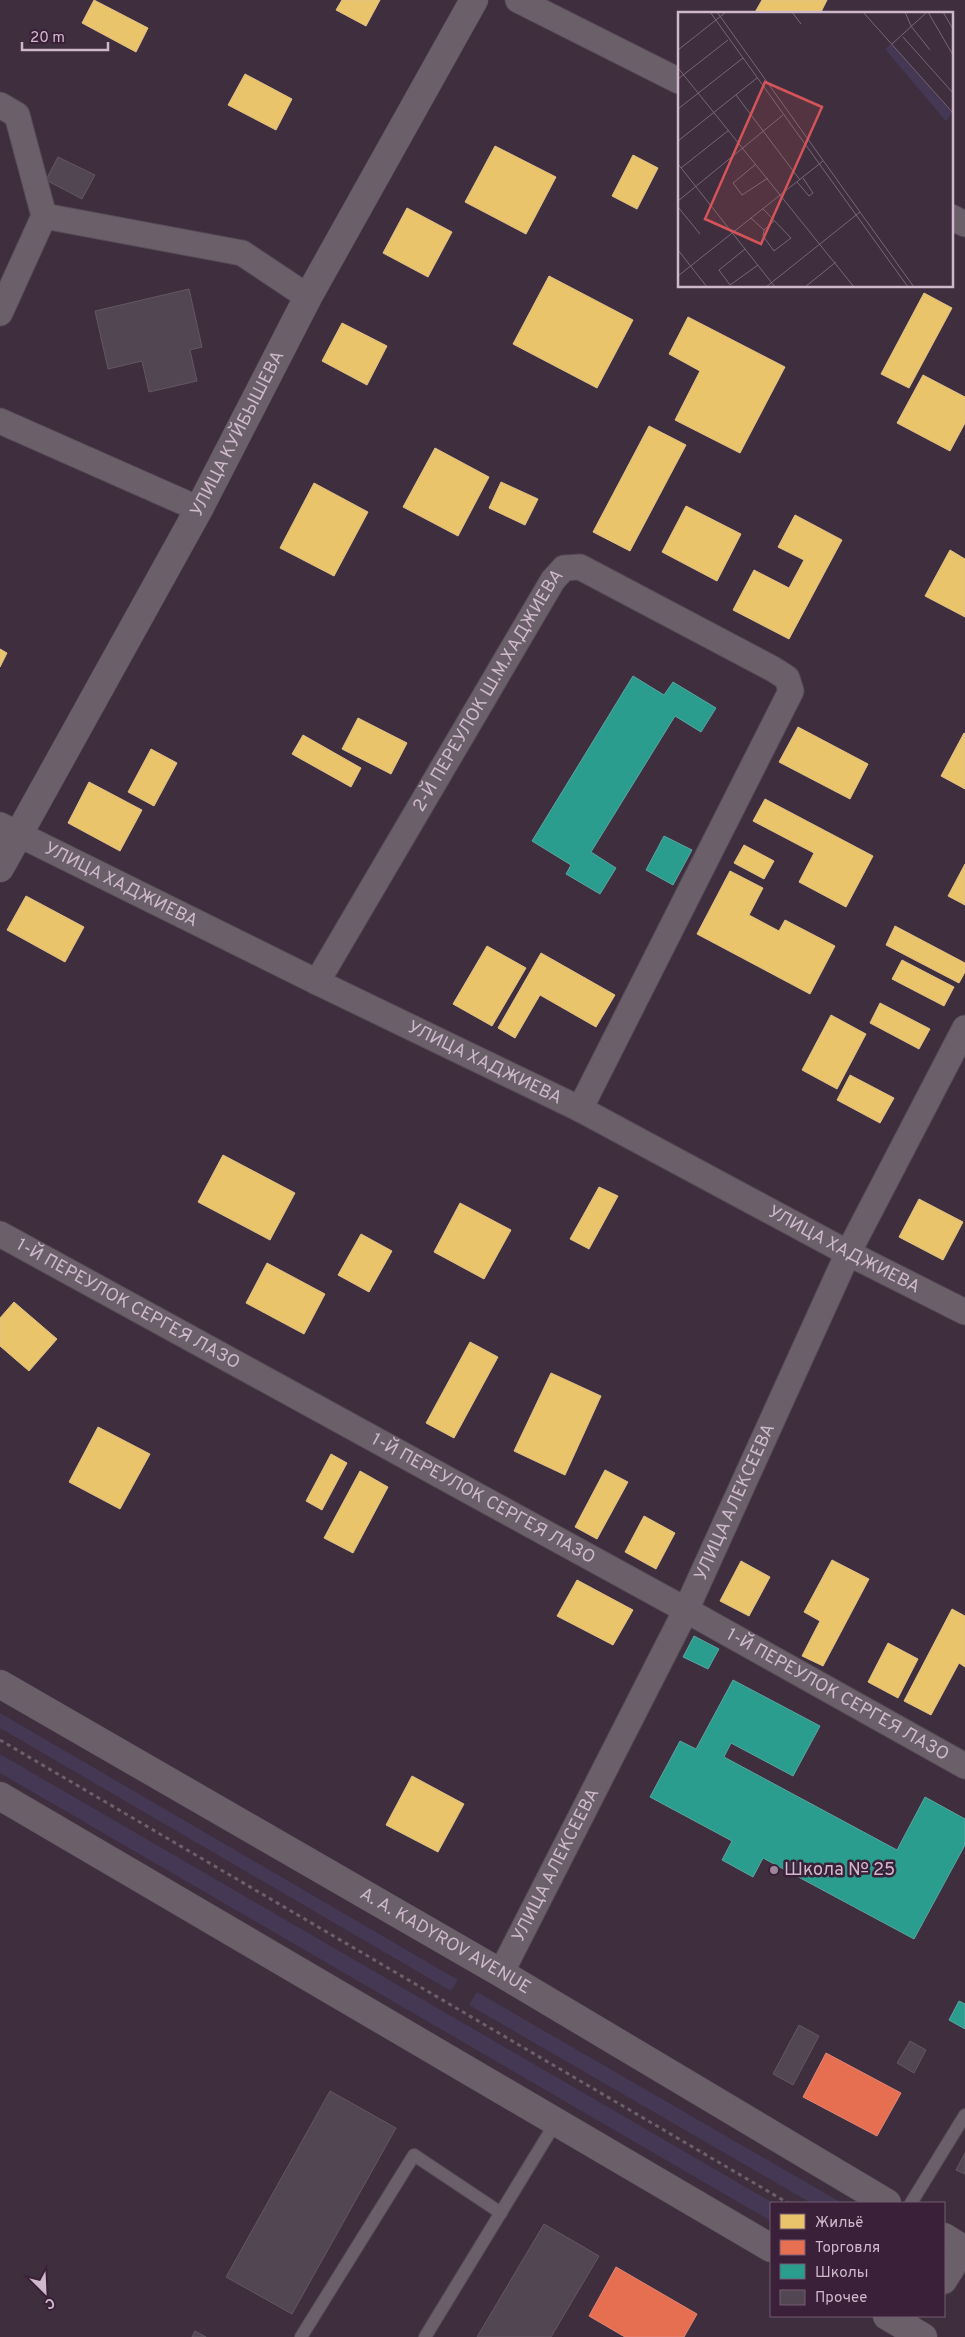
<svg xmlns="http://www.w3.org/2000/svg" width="965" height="2337" font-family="Overpass,sans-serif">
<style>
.green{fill:#443854}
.homes{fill:#e9c46a;stroke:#e1c187}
.shops{fill:#e76f51;stroke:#e08576}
.schools{fill:#2a9d8f;stroke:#5ba5a1}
.building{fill:#534653;stroke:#655664}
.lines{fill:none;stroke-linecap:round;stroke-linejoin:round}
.service-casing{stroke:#554954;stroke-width:14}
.minor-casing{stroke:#554954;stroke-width:27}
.tertiary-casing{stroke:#554954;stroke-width:29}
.path{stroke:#6b5f6a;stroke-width:3;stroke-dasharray:4 4;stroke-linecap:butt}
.service{stroke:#6b5f6a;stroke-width:12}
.minor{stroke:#6b5f6a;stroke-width:25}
.tertiary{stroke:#6b5f6a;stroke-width:28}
.poi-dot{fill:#9c889a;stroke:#3a2038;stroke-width:2}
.labels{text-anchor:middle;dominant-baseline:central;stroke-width:5;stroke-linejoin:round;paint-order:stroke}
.street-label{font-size:18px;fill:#ceb9cc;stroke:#3a2038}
.poi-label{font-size:18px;fill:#ceb9cc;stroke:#3a2038;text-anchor:start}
.inset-road{fill:none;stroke:#786677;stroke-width:1}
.view{fill:#d45459;fill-opacity:0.15;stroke:#d45459;stroke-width:2.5}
.inset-edge{fill:none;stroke:#ceb9cc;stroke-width:2.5}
</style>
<rect width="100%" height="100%" fill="#3e2e3e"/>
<g class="green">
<polygon points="0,1713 458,1980 451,1991 0,1728"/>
<polygon points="0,1754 773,2203 771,2221 0,1773"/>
<polygon points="477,1992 842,2203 811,2203 469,2005"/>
</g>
<g class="homes">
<polygon points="94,0 148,28 136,52 82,23"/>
<polygon points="342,0 380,0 366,26 336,10"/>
<polygon points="762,0 827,0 820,14 754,14"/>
<polygon points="245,74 292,99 276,130 228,105"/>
<polygon points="495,146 556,177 526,234 465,202"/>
<polygon points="633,155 658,168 637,209 612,196"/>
<polygon points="407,208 452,232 428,277 383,253"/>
<polygon points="549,276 633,320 597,388 513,344"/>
<polygon points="924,293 952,308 909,388 881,374"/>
<polygon points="688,317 785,367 740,453 675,420 700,371 669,354"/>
<polygon points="342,323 387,346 367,385 322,361"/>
<polygon points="923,375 965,397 965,423 950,451 897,423"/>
<polygon points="649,426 686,445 630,551 593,532"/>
<polygon points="435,448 489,477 458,536 403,507"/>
<polygon points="501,482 538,499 525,525 489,508"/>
<polygon points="314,483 368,512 334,576 280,548"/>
<polygon points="686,506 741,534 717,581 662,552"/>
<polygon points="795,515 842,540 789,639 733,610 754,570 789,588 804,560 778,547"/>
<polygon points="950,550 965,559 965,617 925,596"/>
<polygon points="0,649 7,653 0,667"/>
<polygon points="358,718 407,743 391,774 342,749"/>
<polygon points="798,727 868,764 850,799 779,762"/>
<polygon points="964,733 965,734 965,789 941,776"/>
<polygon points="303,735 361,768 351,787 292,754"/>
<polygon points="151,749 177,763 154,806 128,792"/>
<polygon points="89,782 142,810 120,851 68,823"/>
<polygon points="765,799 873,856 846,907 799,882 814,853 753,821"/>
<polygon points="744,845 774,861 764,879 734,863"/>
<polygon points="965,864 965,905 948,896"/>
<polygon points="730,871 763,888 749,915 779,931 785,920 835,946 810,994 697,934"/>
<polygon points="26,896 84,927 65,962 7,930"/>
<polygon points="895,926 965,963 965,972 959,983 886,945"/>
<polygon points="487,946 526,968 492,1026 453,1004"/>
<polygon points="541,953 615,995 596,1027 540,995 515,1038 498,1028"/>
<polygon points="902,960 954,987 944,1006 892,979"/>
<polygon points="880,1003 930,1029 919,1049 870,1023"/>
<polygon points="831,1015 866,1034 837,1089 802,1070"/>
<polygon points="850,1075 894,1098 880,1123 837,1100"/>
<polygon points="223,1155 295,1193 270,1240 198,1202"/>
<polygon points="599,1187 618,1196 589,1249 570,1239"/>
<polygon points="919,1199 963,1222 943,1260 899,1237"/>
<polygon points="460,1203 511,1230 484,1279 434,1252"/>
<polygon points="361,1234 392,1251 369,1292 338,1275"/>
<polygon points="267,1263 325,1294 304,1334 246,1303"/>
<polygon points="14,1302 57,1339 29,1371 0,1346 0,1318"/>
<polygon points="470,1342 498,1357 454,1438 426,1423"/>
<polygon points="551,1373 601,1396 565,1475 514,1451"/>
<polygon points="98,1427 150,1454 120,1509 69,1482"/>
<polygon points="331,1454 347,1463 322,1510 306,1501"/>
<polygon points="605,1470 628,1482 597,1539 575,1527"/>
<polygon points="360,1471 388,1487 353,1553 324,1538"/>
<polygon points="644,1516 675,1533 656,1569 625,1552"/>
<polygon points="832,1560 869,1579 823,1666 802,1656 820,1621 804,1612"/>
<polygon points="741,1561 770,1577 749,1616 720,1601"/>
<polygon points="577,1580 633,1610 613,1645 557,1616"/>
<polygon points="952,1609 965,1616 965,1667 959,1663 931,1715 904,1701"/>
<polygon points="888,1643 918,1659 898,1698 868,1682"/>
<polygon points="412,1776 464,1804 438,1852 386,1825"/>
</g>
<g class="shops">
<polygon points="826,2053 901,2093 877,2136 803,2097"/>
<polygon points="616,2267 697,2314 684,2337 625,2337 589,2316"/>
</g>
<g class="schools">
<polygon points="633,676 664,695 673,682 716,708 701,732 675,716 591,852 616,868 600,894 566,874 571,865 532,841"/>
<polygon points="664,836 692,850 673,885 646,870"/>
<polygon points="694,1636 719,1649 708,1669 683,1657"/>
<polygon points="733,1680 820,1726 793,1776 731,1743 724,1757 897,1850 925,1797 965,1819 965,1845 914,1939 763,1858 753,1877 722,1860 732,1841 650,1797 680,1741 696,1749"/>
<polygon points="959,2001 965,2004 965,2029 949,2020"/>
</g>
<g class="building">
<polygon points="58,157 95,175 82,199 46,180"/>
<polygon points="189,289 202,347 190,350 197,381 149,392 142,361 108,369 95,311"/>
<polygon points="799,2025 819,2036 793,2085 773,2074"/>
<polygon points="910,2041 926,2050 914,2073 897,2063"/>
<polygon points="330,2091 396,2128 292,2314 226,2277"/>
<polygon points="965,2153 965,2174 956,2170"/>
<polygon points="544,2224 599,2256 551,2337 477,2337"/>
<polygon points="195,2331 206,2337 192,2337"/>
</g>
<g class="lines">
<g class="service-casing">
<g id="service">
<polyline points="911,2203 965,2115"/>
<polyline points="301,2337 414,2155 501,2213"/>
<polyline points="425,2337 556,2122"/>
</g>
</g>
<g class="minor-casing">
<g id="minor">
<polyline points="518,0 679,81"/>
<polyline points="0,105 17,115 44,216 0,313"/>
<polyline points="44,216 242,253 308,297"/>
<polyline points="951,217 965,224"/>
<polyline points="0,421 199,509"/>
<path id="s1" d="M0,825L317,982L580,1109L848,1253L965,1312"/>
<path id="s2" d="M317,982L553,580L564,568L580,567L773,669L787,678L791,691L580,1109"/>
<path id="s3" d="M0,1234L686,1610L965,1766"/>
<path id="s4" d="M501,1973L686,1610L848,1253L965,1028"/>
<polyline points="944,2281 964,2249"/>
</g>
</g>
<g class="tertiary-casing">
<g id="tertiary">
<path id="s5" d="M0,868L199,509L308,297L474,0"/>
<path id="s6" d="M0,1684L501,1973L887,2203"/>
<polyline points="0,1796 771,2248"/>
<polyline points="944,2237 965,2250"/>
<polyline points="887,2316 923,2337"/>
</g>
</g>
<polyline class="path" points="0,1740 788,2203"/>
<use href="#service" class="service"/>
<use href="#minor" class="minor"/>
<use href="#tertiary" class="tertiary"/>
</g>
<circle class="poi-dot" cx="774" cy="1870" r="5"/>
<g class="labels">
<g class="street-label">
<text stroke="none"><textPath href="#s5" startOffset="495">УЛИЦА КУЙБЫШЕВА</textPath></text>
<text stroke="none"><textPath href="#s2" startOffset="338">2-Й ПЕРЕУЛОК Ш.М.ХАДЖИЕВА</textPath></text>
<text stroke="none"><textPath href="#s1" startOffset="135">УЛИЦА ХАДЖИЕВА</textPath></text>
<text stroke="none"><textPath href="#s1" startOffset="540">УЛИЦА ХАДЖИЕВА</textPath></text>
<text stroke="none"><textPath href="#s1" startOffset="945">УЛИЦА ХАДЖИЕВА</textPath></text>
<text stroke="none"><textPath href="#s3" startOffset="146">1-Й ПЕРЕУЛОК СЕРГЕЯ ЛАЗО</textPath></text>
<text stroke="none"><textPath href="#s3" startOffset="551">1-Й ПЕРЕУЛОК СЕРГЕЯ ЛАЗО</textPath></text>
<text stroke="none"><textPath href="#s4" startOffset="526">УЛИЦА АЛЕКСЕЕВА</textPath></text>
<text stroke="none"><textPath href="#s3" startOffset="956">1-Й ПЕРЕУЛОК СЕРГЕЯ ЛАЗО</textPath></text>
<text stroke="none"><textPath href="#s4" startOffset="121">УЛИЦА АЛЕКСЕЕВА</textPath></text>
<text stroke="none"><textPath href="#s6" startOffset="514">A. A. KADYROV AVENUE</textPath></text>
</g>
<g class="poi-label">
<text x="784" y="1870">Школа № 25</text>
</g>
</g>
<g transform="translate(678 12)">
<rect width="275" height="275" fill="#3e2e3e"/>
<path d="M213,32L274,101L268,109L207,37Z" fill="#443854"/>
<path class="inset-road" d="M32,0L230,275M39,0L182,200M114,0L123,12M185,0L275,101M227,0L233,14L252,38M250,0L275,43M265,0L275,17M225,25L275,81M214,32L249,0M0,38L48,0M0,56L176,275M0,67L50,28M58,83L122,168M0,97L65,46M0,129L79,66M0,152L97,275M78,152L55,171L64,183L90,166M3,156L51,118M119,170L131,184L135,181L125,166M0,189L105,103M0,195L22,222M85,197L113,226L96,239L85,224L86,218L96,209M73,206L86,218M67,237L41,258L52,273L80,253M0,238L29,275M0,264L145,149M88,275L182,200L236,275M127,275L158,250"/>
<path class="view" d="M87,70L144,95L83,232L27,207Z"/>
<rect width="275" height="275" class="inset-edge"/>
</g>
<rect x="770" y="2202" width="175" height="115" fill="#3a2038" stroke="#755d73"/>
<rect x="780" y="2214" width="25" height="15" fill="#e9c46a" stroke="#755d73"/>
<text x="815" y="2227" font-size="15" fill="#ceb9cc">Жильё</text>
<rect x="780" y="2240" width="25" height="15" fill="#e76f51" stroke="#755d73"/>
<text x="815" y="2252" font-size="15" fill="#ceb9cc">Торговля</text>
<rect x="780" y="2264" width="25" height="15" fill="#2a9d8f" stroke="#755d73"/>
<text x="815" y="2277" font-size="15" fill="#ceb9cc">Школы</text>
<rect x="780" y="2290" width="25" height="15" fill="#534653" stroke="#755d73"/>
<text x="815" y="2302" font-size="15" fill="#ceb9cc">Прочее</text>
<g transform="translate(45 2292) rotate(156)" stroke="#3a2038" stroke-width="4" paint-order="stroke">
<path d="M0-4L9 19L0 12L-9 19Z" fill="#ceb9cc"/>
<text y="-8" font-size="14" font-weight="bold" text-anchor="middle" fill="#ceb9cc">С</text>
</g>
<path d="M22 42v8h86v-8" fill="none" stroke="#ceb9cc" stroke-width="2.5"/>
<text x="30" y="42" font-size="15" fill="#ceb9cc" stroke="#3a2038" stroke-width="4" paint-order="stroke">20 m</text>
</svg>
